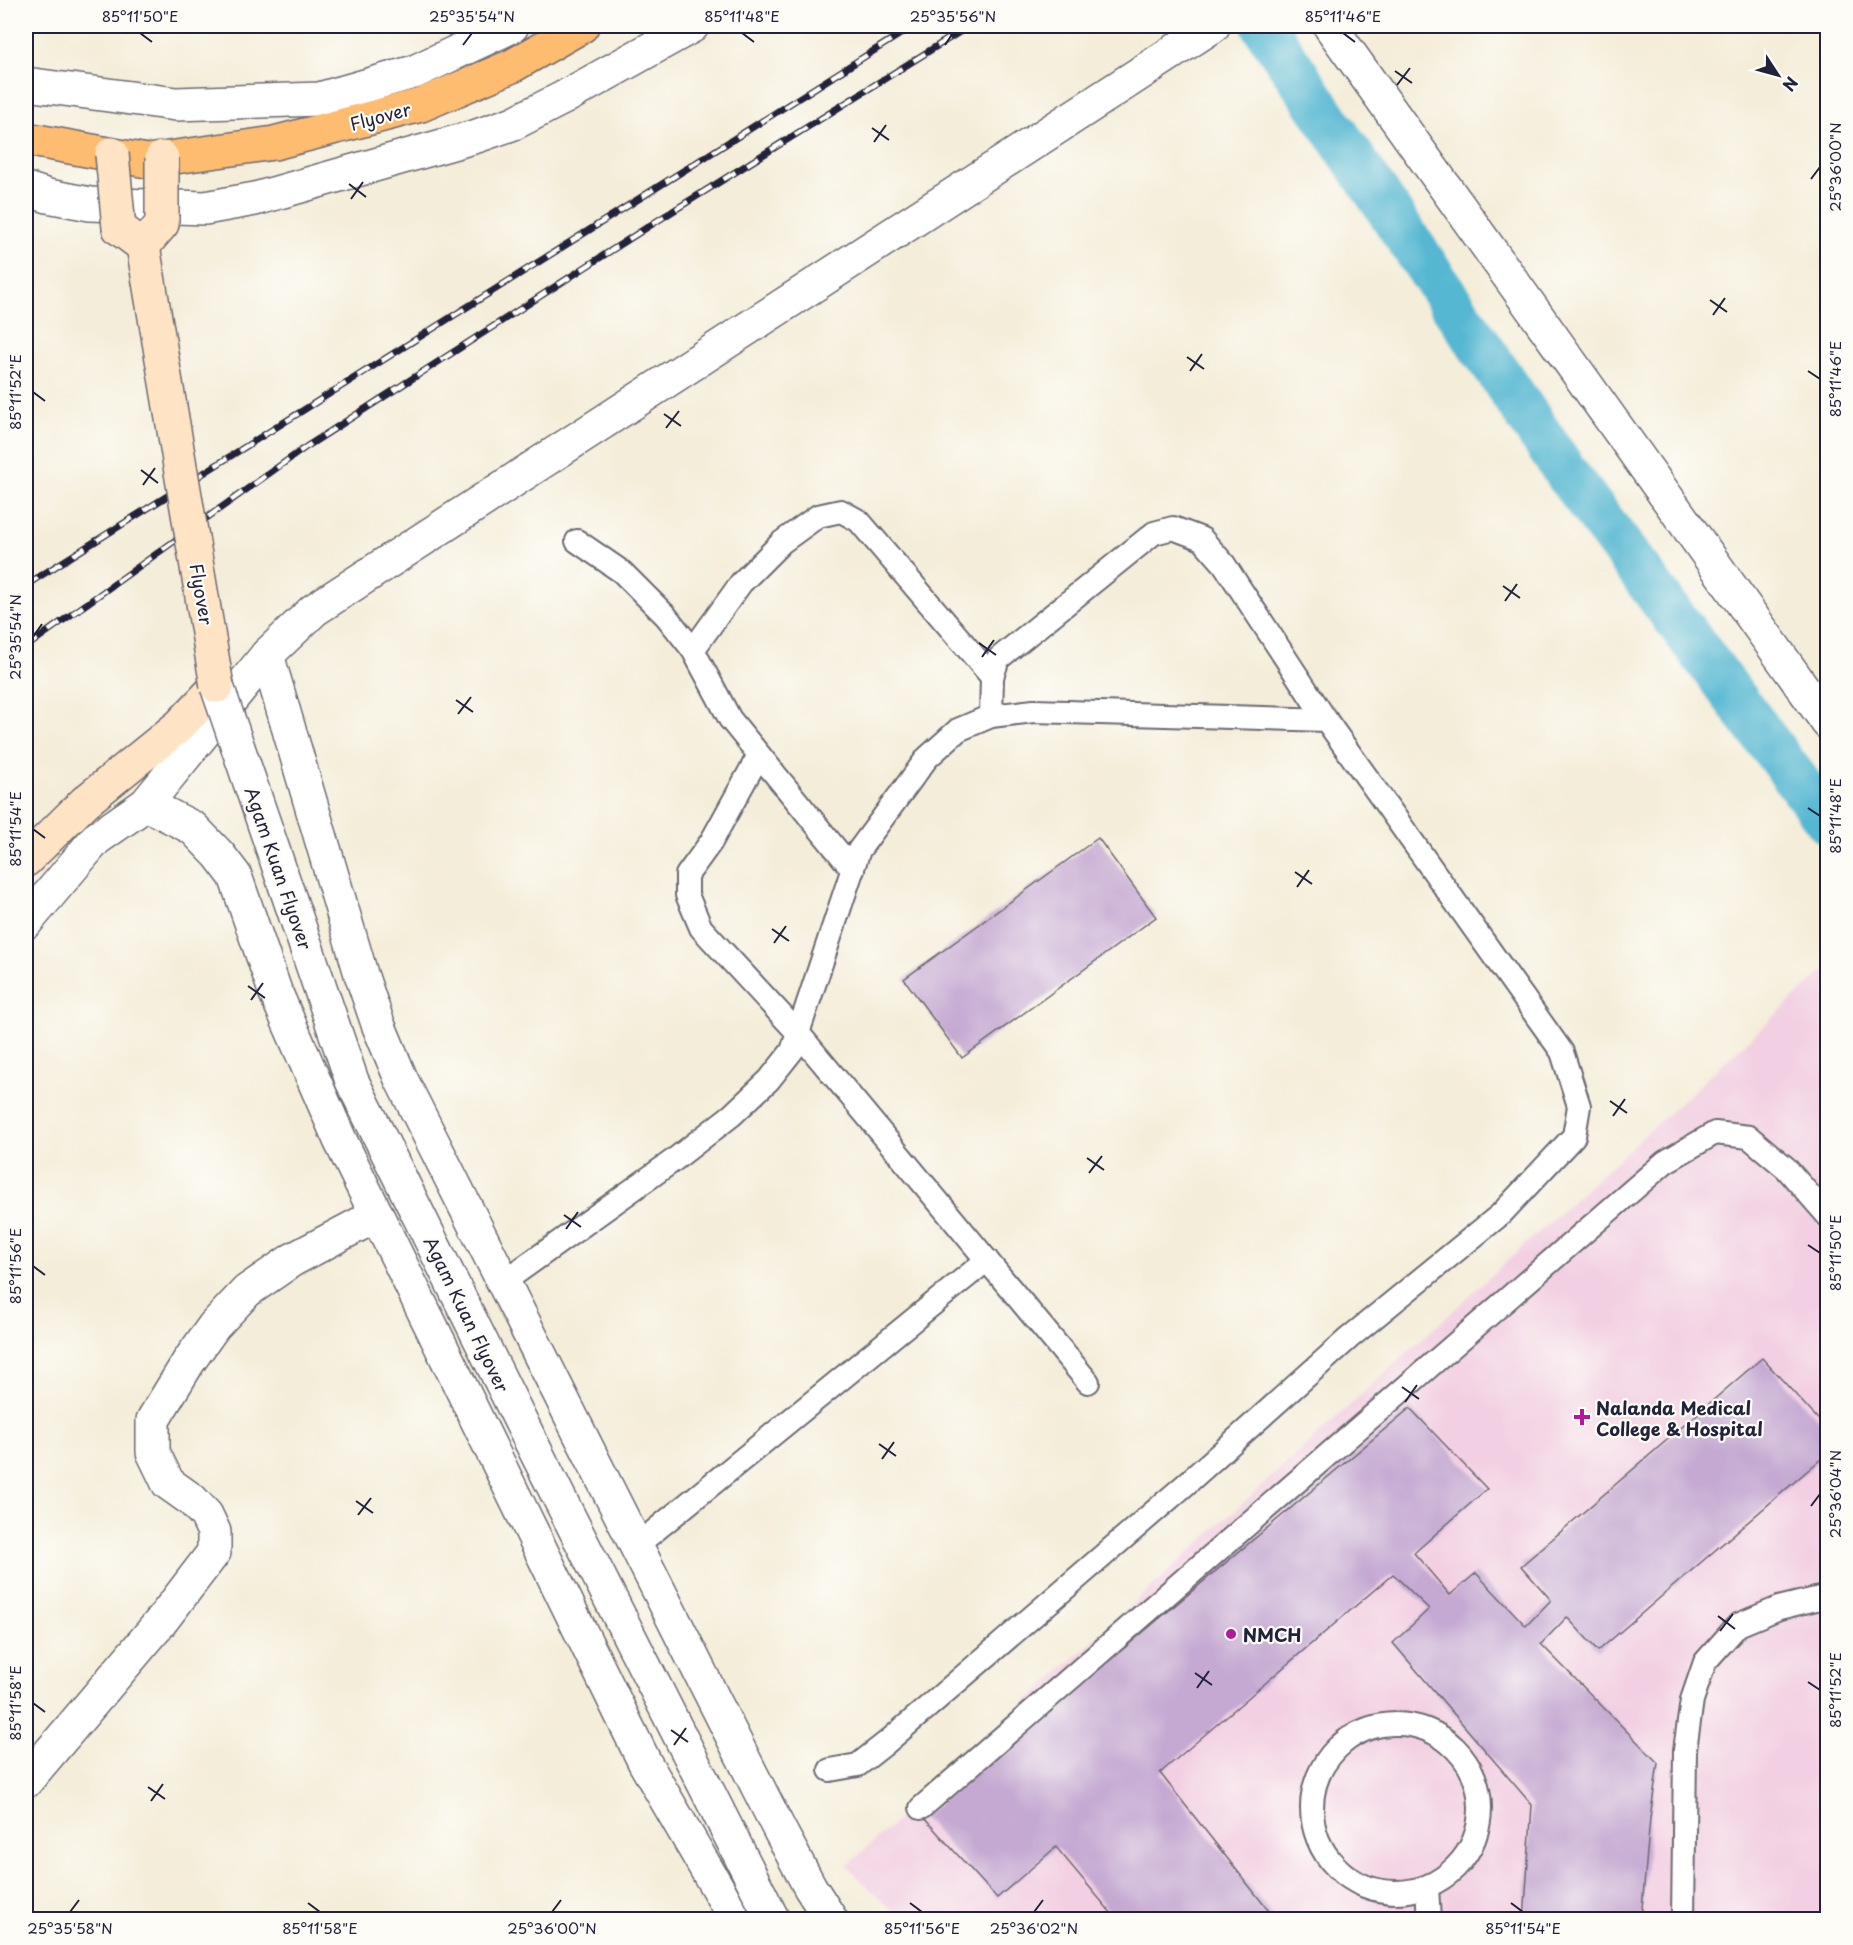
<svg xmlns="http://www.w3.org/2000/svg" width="1853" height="1945" font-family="'Playpen Sans',sans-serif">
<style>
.built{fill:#f2cfe2}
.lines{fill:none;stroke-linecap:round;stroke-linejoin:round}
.canal{stroke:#54b7d2;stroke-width:45}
.building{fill:#c5a9d2}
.service-casing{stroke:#6c6972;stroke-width:26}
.minor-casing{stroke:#6c6972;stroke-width:36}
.tertiary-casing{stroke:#6c6972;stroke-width:36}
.secondary-casing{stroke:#6c6972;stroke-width:36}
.primary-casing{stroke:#6c6972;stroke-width:36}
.service{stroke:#fff;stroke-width:22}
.minor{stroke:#fff;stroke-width:33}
.tertiary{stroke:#fff;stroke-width:33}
.secondary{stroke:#fee4c5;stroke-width:33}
.primary{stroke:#fdbc6f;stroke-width:33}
.rail-casing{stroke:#22223b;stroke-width:7}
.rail{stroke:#fdfcf7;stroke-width:4.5;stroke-dasharray:14;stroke-linecap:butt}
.tertiary-bridge-casing{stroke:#6c6972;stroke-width:36;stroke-linecap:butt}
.secondary-bridge-casing{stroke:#6c6972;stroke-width:36;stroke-linecap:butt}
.tertiary-bridge{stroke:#fff;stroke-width:33}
.secondary-bridge{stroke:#fee4c5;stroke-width:33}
.ticks{fill:none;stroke:#22223b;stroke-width:2}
.poi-dot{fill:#b5179e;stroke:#fdfcf7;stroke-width:2}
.labels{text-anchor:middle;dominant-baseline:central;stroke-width:4.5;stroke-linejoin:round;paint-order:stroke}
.street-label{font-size:18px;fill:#22223b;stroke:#fdfcf7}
.poi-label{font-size:18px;font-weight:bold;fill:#22223b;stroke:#fdfcf7;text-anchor:start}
.neatline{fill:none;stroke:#22223b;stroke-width:2}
.ticks-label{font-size:15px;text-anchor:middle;fill:#22223b}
</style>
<rect width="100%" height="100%" fill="#fdfcf7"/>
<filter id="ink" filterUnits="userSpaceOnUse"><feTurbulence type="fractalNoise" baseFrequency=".0167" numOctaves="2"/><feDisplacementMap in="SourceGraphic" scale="12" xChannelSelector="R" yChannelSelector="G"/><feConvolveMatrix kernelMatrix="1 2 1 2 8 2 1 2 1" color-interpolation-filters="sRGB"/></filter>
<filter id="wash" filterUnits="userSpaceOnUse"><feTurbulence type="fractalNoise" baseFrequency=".008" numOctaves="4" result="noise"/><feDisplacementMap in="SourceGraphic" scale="24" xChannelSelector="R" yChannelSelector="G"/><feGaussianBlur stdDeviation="1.35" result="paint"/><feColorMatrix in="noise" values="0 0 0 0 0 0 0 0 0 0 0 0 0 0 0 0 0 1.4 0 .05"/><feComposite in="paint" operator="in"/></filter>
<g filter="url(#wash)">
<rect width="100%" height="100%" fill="#f4edd9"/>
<polygon class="built" points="1827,968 1827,1919 901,1919 847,1866"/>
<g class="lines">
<polyline class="canal" points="1264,26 1566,473 1828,822"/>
</g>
<g id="blocks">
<g class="building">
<polygon points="1098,838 1156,917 962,1058 904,979"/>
<polygon points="1762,1358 1828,1430 1828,1453 1598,1651 1567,1617 1541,1644 1658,1763 1650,1818 1641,1920 1524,1920 1532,1805 1393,1643 1429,1609 1393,1574 1160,1773 1276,1920 1117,1920 1056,1847 997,1898 923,1817 1410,1408 1487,1489 1414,1553 1450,1595 1476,1573 1526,1626 1551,1600 1521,1566"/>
</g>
</g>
</g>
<g filter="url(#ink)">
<use href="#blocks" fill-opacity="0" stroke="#6c6972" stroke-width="1.5"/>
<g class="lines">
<g class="service-casing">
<g id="service">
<polyline points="577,541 622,572 666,616 693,650 730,719 853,870"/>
<polyline points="693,650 741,583 782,542 818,516 841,511 859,521 992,677"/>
<polyline points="759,755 711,842 687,875 687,895 701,928 799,1034 1088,1382"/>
<polyline points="502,1283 674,1160 732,1115 769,1080 792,1051 859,850 927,758 958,730 991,716 1034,711 1326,720"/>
<polyline points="636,1546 987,1260"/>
<circle cx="1396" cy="1808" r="84"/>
<polyline points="830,1770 858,1765 886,1743 1185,1485 1349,1338 1501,1214 1574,1136 1579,1106 1562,1052 1326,720 1224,564 1202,539 1173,528 1154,533 998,659 992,677 991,716"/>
<polyline points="921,1808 1665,1162 1715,1133 1749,1137 1786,1168 1828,1216"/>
<polyline points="1427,1887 1429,1920"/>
<polyline points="1683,1920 1685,1750 1692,1700 1705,1662 1738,1625 1779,1608 1828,1596"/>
</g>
</g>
<g class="minor-casing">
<g id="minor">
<polyline points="1330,26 1828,723"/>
<polyline points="267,655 361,974 378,1024 401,1079 779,1829 810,1887 831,1920"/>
<polyline points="146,804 193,828 219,855 235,876 275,991 340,1140 645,1763 736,1920"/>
<polyline points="26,922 96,839 146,804 267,655 314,610 1213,26"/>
<polyline points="26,1781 159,1624 214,1552 214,1532 206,1515 192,1500 168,1483 153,1452 153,1420 189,1361 214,1326 247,1291 292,1260 377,1215"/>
</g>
</g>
<g class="tertiary-casing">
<g id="tertiary">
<polyline points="26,84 176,104 319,99 414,72 512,26"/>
<polyline points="26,189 48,196 90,204 205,208 255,199 477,136 514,123 563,98 692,26"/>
</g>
</g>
<g class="secondary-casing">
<polyline id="secondary" points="26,860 85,802 180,725 217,686"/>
</g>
<g class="primary-casing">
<polyline id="primary" points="26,139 147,161 274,143 421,105 512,66 582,26"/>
</g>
<use href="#service" class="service"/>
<use href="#minor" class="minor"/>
<use href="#tertiary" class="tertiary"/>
<use href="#secondary" class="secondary"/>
<use href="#primary" class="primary"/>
<g class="rail-casing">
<g id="rail">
<polyline points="26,585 913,26"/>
<polyline points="26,647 306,447 657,221 969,26"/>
</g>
</g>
<use href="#rail" class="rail"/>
<g class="tertiary-bridge-casing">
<polyline id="tertiary-bridge" points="217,686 352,1081 531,1442 773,1920"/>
</g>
<g class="secondary-bridge-casing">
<g id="secondary-bridge">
<polyline points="112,154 119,228 143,246 217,686"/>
<polyline points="143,246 162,224 162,158"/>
</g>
</g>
<use href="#tertiary-bridge" class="tertiary-bridge"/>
<use href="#secondary-bridge" class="secondary-bridge"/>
</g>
</g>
<path class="ticks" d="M140,33L152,42M742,33L754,42M1343,33L1355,42M463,45L472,33M945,45L953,33M1395,71L1412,83M1397,85L1410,68M872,128L889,140M874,142L886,125M1811,179L1820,167M349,184L366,197M351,199L363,182M1710,300L1727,312M1713,315L1725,298M1187,357L1204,369M1190,371L1202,354M1808,371L1820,379M33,392L45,401M664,414L681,426M666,428L679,411M141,470L158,483M143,485L155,468M1503,586L1520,598M1505,601L1517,584M33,637L42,624M979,643L996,655M982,657L994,640M456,700L473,712M458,714L471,697M1808,808L1820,816M33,829L45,838M1295,872L1312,884M1297,887L1309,870M772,929L789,941M774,943L786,926M248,986L265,998M251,1000L263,983M1610,1101L1627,1113M1613,1116L1625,1099M1087,1158L1104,1170M1089,1173L1102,1156M564,1215L581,1227M566,1229L578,1212M1808,1245L1820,1253M33,1266L45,1275M1402,1387L1419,1399M1405,1402L1417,1385M879,1444L896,1456M882,1459L894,1442M356,1501L373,1513M1811,1506L1820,1494M358,1515L371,1498M1718,1616L1735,1629M1720,1631L1733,1614M1195,1673L1212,1685M1808,1682L1820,1690M1197,1688L1209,1671M33,1703L45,1712M671,1730L688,1742M674,1745L686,1728M148,1787L165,1799M151,1801L163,1784M308,1903L320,1912M910,1903L922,1912M1511,1903L1523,1912M70,1912L79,1900M552,1912L561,1900M1034,1912L1043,1900"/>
<g class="poi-dot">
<path d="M1579 1408h6v6h6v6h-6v6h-6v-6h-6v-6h6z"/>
<circle cx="1231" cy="1634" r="6"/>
</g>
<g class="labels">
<g class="street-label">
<text transform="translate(380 116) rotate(-15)">Flyover</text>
<text transform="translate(202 594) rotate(80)">Flyover</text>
<text transform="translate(279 868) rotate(71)">Agam Kuan Flyover</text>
<text transform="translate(467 1314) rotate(64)">Agam Kuan Flyover</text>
</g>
<g class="poi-label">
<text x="1596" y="1407">Nalanda Medical<tspan x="1596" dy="21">College &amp; Hospital</tspan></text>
<text x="1243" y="1634">NMCH</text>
</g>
</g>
<rect width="1853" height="1945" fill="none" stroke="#fdfcf7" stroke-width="66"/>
<g transform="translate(1778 75) rotate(126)" stroke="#fdfcf7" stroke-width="4.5" paint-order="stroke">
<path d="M0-4.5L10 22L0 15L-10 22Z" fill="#22223b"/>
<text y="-9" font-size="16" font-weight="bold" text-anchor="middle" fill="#22223b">N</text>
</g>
<rect x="33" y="33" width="1787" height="1879" class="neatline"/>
<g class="ticks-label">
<text x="140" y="22">85°11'50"E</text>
<text x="472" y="22">25°35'54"N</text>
<text x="742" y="22">85°11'48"E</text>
<text x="953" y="22">25°35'56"N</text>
<text x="1343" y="22">85°11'46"E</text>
<text transform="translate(1836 167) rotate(-90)" y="5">25°36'00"N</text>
<text transform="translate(1836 379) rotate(-90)" y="5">85°11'46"E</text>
<text transform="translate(16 392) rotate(-90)" y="5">85°11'52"E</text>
<text transform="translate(16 637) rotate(-90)" y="5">25°35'54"N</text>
<text transform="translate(1836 816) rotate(-90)" y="5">85°11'48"E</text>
<text transform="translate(16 829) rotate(-90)" y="5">85°11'54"E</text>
<text transform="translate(1836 1253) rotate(-90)" y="5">85°11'50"E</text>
<text transform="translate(16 1266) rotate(-90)" y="5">85°11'56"E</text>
<text transform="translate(1836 1494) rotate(-90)" y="5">25°36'04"N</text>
<text transform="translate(1836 1690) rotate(-90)" y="5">85°11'52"E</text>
<text transform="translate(16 1703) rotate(-90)" y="5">85°11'58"E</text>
<text x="70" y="1934">25°35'58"N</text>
<text x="320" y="1934">85°11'58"E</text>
<text x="552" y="1934">25°36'00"N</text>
<text x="922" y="1934">85°11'56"E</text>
<text x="1034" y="1934">25°36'02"N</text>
<text x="1523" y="1934">85°11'54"E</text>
</g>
</svg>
